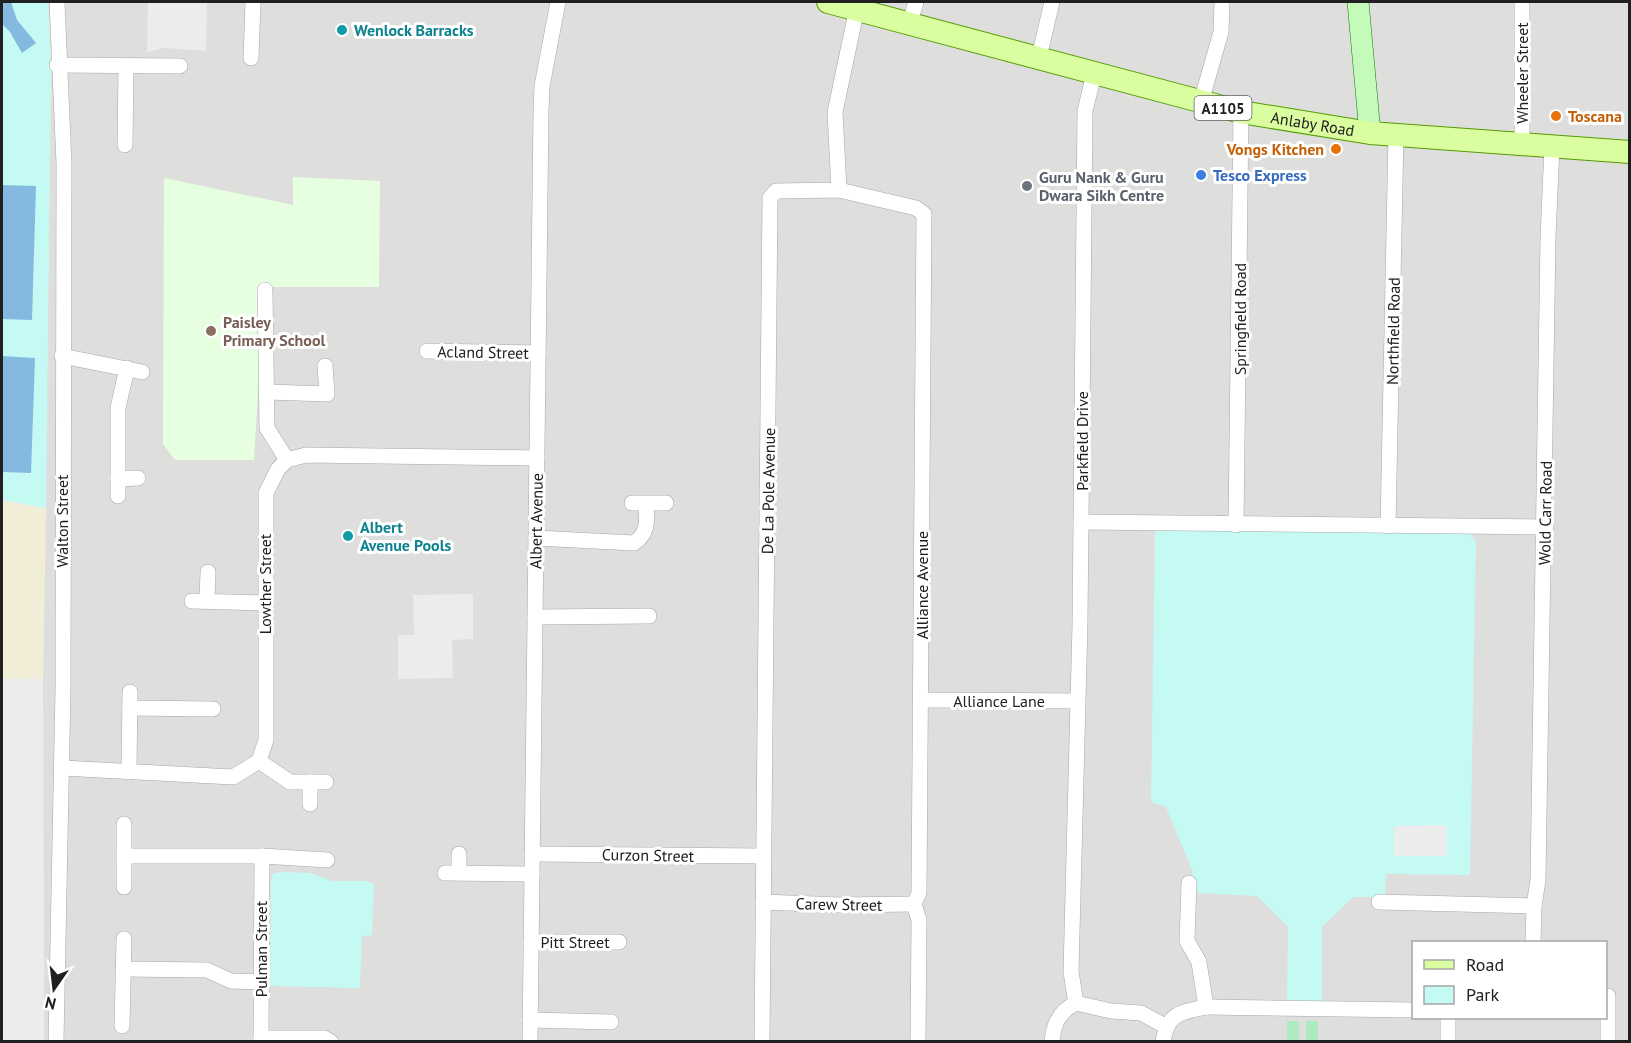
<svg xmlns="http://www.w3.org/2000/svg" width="1631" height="1043" font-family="'PT Sans',sans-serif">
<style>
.residential{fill:#dededd;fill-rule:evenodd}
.commercial{fill:#f1edd6}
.education{fill:#e7ffe1}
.grass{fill:#acebbf}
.park{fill:#c4faf3}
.pitch{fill:#84bae0}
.parking{fill:#ececec}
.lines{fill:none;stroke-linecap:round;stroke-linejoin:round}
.street-casing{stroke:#a7a7a7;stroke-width:16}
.secondary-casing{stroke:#0f7a04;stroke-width:22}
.primary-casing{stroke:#539c00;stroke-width:24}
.street{stroke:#fff;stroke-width:15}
.secondary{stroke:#c4faba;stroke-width:21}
.primary{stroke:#dafd9f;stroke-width:22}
.culture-dot{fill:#0f9aa8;stroke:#fff;stroke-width:2}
.food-dot{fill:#e8710a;stroke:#fff;stroke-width:2}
.shop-dot{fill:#3f7fe0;stroke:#fff;stroke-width:2}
.worship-dot{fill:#6b7280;stroke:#fff;stroke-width:2}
.education-dot{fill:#8d6e63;stroke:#fff;stroke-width:2}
.labels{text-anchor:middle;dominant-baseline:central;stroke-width:6;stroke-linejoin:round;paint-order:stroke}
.shield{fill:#fff;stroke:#636363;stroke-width:1.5}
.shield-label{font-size:15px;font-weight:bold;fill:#202020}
.culture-label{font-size:16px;font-weight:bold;fill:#0d838f;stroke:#fff;text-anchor:start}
.street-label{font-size:16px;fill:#202020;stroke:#fff}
.food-label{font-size:16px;font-weight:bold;fill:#c56008;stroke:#fff;text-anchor:start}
.shop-label{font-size:16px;font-weight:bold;fill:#366cbe;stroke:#fff;text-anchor:start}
.worship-label{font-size:16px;font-weight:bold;fill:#5b616d;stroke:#fff;text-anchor:start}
.education-label{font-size:16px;font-weight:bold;fill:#785e54;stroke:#fff;text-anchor:start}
</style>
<rect width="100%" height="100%" fill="#ecf0e6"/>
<path class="residential" d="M48,2H1629V1041L44,1042L43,679L51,62ZM1414,942H1606V1018H1414Z"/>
<polygon class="commercial" points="2,500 46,508 43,679 2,678"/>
<polygon class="education" points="293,177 380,181 379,287 258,287 259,375 254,460 175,460 163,444 164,178 293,205"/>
<g class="grass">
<rect x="1287" y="1021" width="12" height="20"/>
<rect x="1306" y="1021" width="12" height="20"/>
</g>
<g class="park">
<polygon points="2,2 48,2 51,62 46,508 2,500"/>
<polygon points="1155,530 1469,533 1476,541 1470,875 1386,874 1385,897 1353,897 1322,927 1322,1001 1287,1001 1288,927 1257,896 1198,893 1193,887 1192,870 1166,807 1151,802"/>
<polygon points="280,872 311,873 332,881 366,881 374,884 372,935 362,936 360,988 270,986 271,878 273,874"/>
</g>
<g class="pitch">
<polygon points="2,2 11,2 17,20 36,43 22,53 10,32 2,24"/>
<polygon points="2,185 36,186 32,320 2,319"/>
<polygon points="2,356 35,358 31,473 2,472"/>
</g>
<g class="parking">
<polygon points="148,2 207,2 206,51 164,48 147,52"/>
<polygon points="473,594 473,639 452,640 453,678 398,679 398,635 414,635 413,595"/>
<polygon points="2,678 43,679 44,1041 2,1041"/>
<polygon points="1447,825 1447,856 1394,856 1394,826"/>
</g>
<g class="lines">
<g class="street-casing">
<g id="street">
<polyline points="1522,2 1522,145"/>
<polyline points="910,22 916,2"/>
<polyline points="1039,57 1052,2"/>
<polyline points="251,58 253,2"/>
<polyline points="57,65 180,66"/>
<polyline points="1094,74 1085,111 1080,624 1071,972 1076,1003 1111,1011 1141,1013 1165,1026"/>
<polyline points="1201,102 1221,32 1222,2"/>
<polyline points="125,145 126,66"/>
<polyline points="839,190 835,112 857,8"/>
<polyline points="265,290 267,428 287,460"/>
<polyline points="427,351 538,353"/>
<polyline points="62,356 142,372"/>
<polyline points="267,392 327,394 325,366"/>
<polyline points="118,479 138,478"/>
<polyline points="118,496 118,408 127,368"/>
<polyline points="632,503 666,503"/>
<polyline points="1081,522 1546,527"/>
<polyline points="1236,525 1241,112"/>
<polyline points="1388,526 1396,135"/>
<path d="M536,538L634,543C649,533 647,520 646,504"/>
<polyline points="207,600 208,572"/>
<polyline points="192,601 265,603"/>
<polyline points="535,617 649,616"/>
<polyline points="921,700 1077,701"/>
<polyline points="130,708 213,709"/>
<polyline points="259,761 290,782 326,782"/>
<polyline points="62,768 233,777 259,761 266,740 266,493 278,469 287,460 306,455 537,458"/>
<polyline points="129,772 130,692"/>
<polyline points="310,782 310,804"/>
<polyline points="532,854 764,856"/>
<polyline points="124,856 262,856 327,860"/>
<polyline points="459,872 459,854"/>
<polyline points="445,873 532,874"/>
<polyline points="1189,883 1187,941 1199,962 1206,1007"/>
<polyline points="124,887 124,824"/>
<polyline points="763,902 840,905 914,904"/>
<polyline points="1379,902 1534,906"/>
<polyline points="531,942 619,942"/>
<polyline points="1533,942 1534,906 1538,880 1548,237 1552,146"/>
<polyline points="123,969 207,970 231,981 261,982"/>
<polyline points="1608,996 1608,1042"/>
<polyline points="530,1020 611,1022"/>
<polyline points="122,1026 124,939"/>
<polyline points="261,1038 324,1038 331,1042"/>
<polyline points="56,1042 63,689 64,164 57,2"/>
<polyline points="261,1042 262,856"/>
<polyline points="530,1042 541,111 542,86 558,2"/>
<polyline points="762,1042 770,198 776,191 839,190 916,208 924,214 919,893 914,904 919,920 918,1042"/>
<path d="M1052,1042C1053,1023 1060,1011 1076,1003"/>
<path d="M1163,1042C1167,1013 1181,1012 1206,1007L1414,1010"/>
<polyline points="1448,1042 1448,1018"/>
</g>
</g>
<g class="secondary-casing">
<polyline id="secondary" points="1358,2 1370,133"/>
</g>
<g class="primary-casing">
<g id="primary">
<path id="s1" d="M828,2L1241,112L1370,133L1630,152"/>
</g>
</g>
<use href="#street" class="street"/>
<use href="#secondary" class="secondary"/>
<use href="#primary" class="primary"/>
</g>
<g class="culture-dot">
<circle cx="342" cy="30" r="6"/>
<circle cx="348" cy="536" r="6"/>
</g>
<g class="food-dot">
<circle cx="1556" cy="116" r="6"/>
<circle cx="1336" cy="149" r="6"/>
</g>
<circle class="shop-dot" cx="1201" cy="175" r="6"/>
<circle class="worship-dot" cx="1027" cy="186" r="6"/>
<circle class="education-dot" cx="211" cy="331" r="6"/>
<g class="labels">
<rect class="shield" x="1194.5" y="96" width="57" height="24" rx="4.5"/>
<g class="shield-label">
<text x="1223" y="108">A1105</text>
</g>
<g class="culture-label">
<text x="354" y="30">Wenlock Barracks</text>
<text x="360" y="527">Albert<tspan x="360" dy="18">Avenue Pools</tspan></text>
</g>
<g class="street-label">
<text transform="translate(1522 73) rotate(-90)">Wheeler Street</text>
<text stroke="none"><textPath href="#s1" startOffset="500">Anlaby Road</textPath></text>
<text transform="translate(1240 319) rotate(-90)">Springfield Road</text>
<text transform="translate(1393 331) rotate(-89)">Northfield Road</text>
<text transform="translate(483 352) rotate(1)">Acland Street</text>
<text transform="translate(1082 441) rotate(-90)">Parkfield Drive</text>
<text transform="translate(768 491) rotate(-89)">De La Pole Avenue</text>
<text transform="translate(1545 513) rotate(-89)">Wold Carr Road</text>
<text transform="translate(62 521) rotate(-90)">Walton Street</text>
<text transform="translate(536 521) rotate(-89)">Albert Avenue</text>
<text transform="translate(265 584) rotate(-90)">Lowther Street</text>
<text transform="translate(922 585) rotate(-90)">Alliance Avenue</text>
<text x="999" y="701">Alliance Lane</text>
<text transform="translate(648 855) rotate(1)">Curzon Street</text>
<text transform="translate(839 904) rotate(1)">Carew Street</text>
<text x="575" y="942">Pitt Street</text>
<text transform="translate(261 949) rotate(-90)">Pulman Street</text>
</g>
<g class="food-label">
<text x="1568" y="116">Toscana</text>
<text x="1324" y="149" text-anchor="end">Vongs Kitchen</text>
</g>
<g class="shop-label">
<text x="1213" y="175">Tesco Express</text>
</g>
<g class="worship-label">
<text x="1039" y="177">Guru Nank &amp; Guru<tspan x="1039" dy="18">Dwara Sikh Centre</tspan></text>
</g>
<g class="education-label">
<text x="223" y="322">Paisley<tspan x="223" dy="18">Primary School</tspan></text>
</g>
</g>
<rect width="1631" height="1043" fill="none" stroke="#202020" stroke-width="6"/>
<rect x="1412" y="941" width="195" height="78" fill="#ffffff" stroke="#a6a6a6" stroke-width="1.5"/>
<rect x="1424" y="960" width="30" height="9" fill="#dafd9f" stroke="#a6a6a6" stroke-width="1.5"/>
<text x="1466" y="971" font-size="18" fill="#202020">Road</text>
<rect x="1424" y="986" width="30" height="18" fill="#c4faf3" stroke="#a6a6a6" stroke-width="1.5"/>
<text x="1466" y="1001" font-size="18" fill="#202020">Park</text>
<g transform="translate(54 989) rotate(194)" stroke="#ffffff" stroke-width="4.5" paint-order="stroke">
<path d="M0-4.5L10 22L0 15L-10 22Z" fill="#202020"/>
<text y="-9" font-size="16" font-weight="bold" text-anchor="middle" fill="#202020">N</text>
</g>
</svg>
